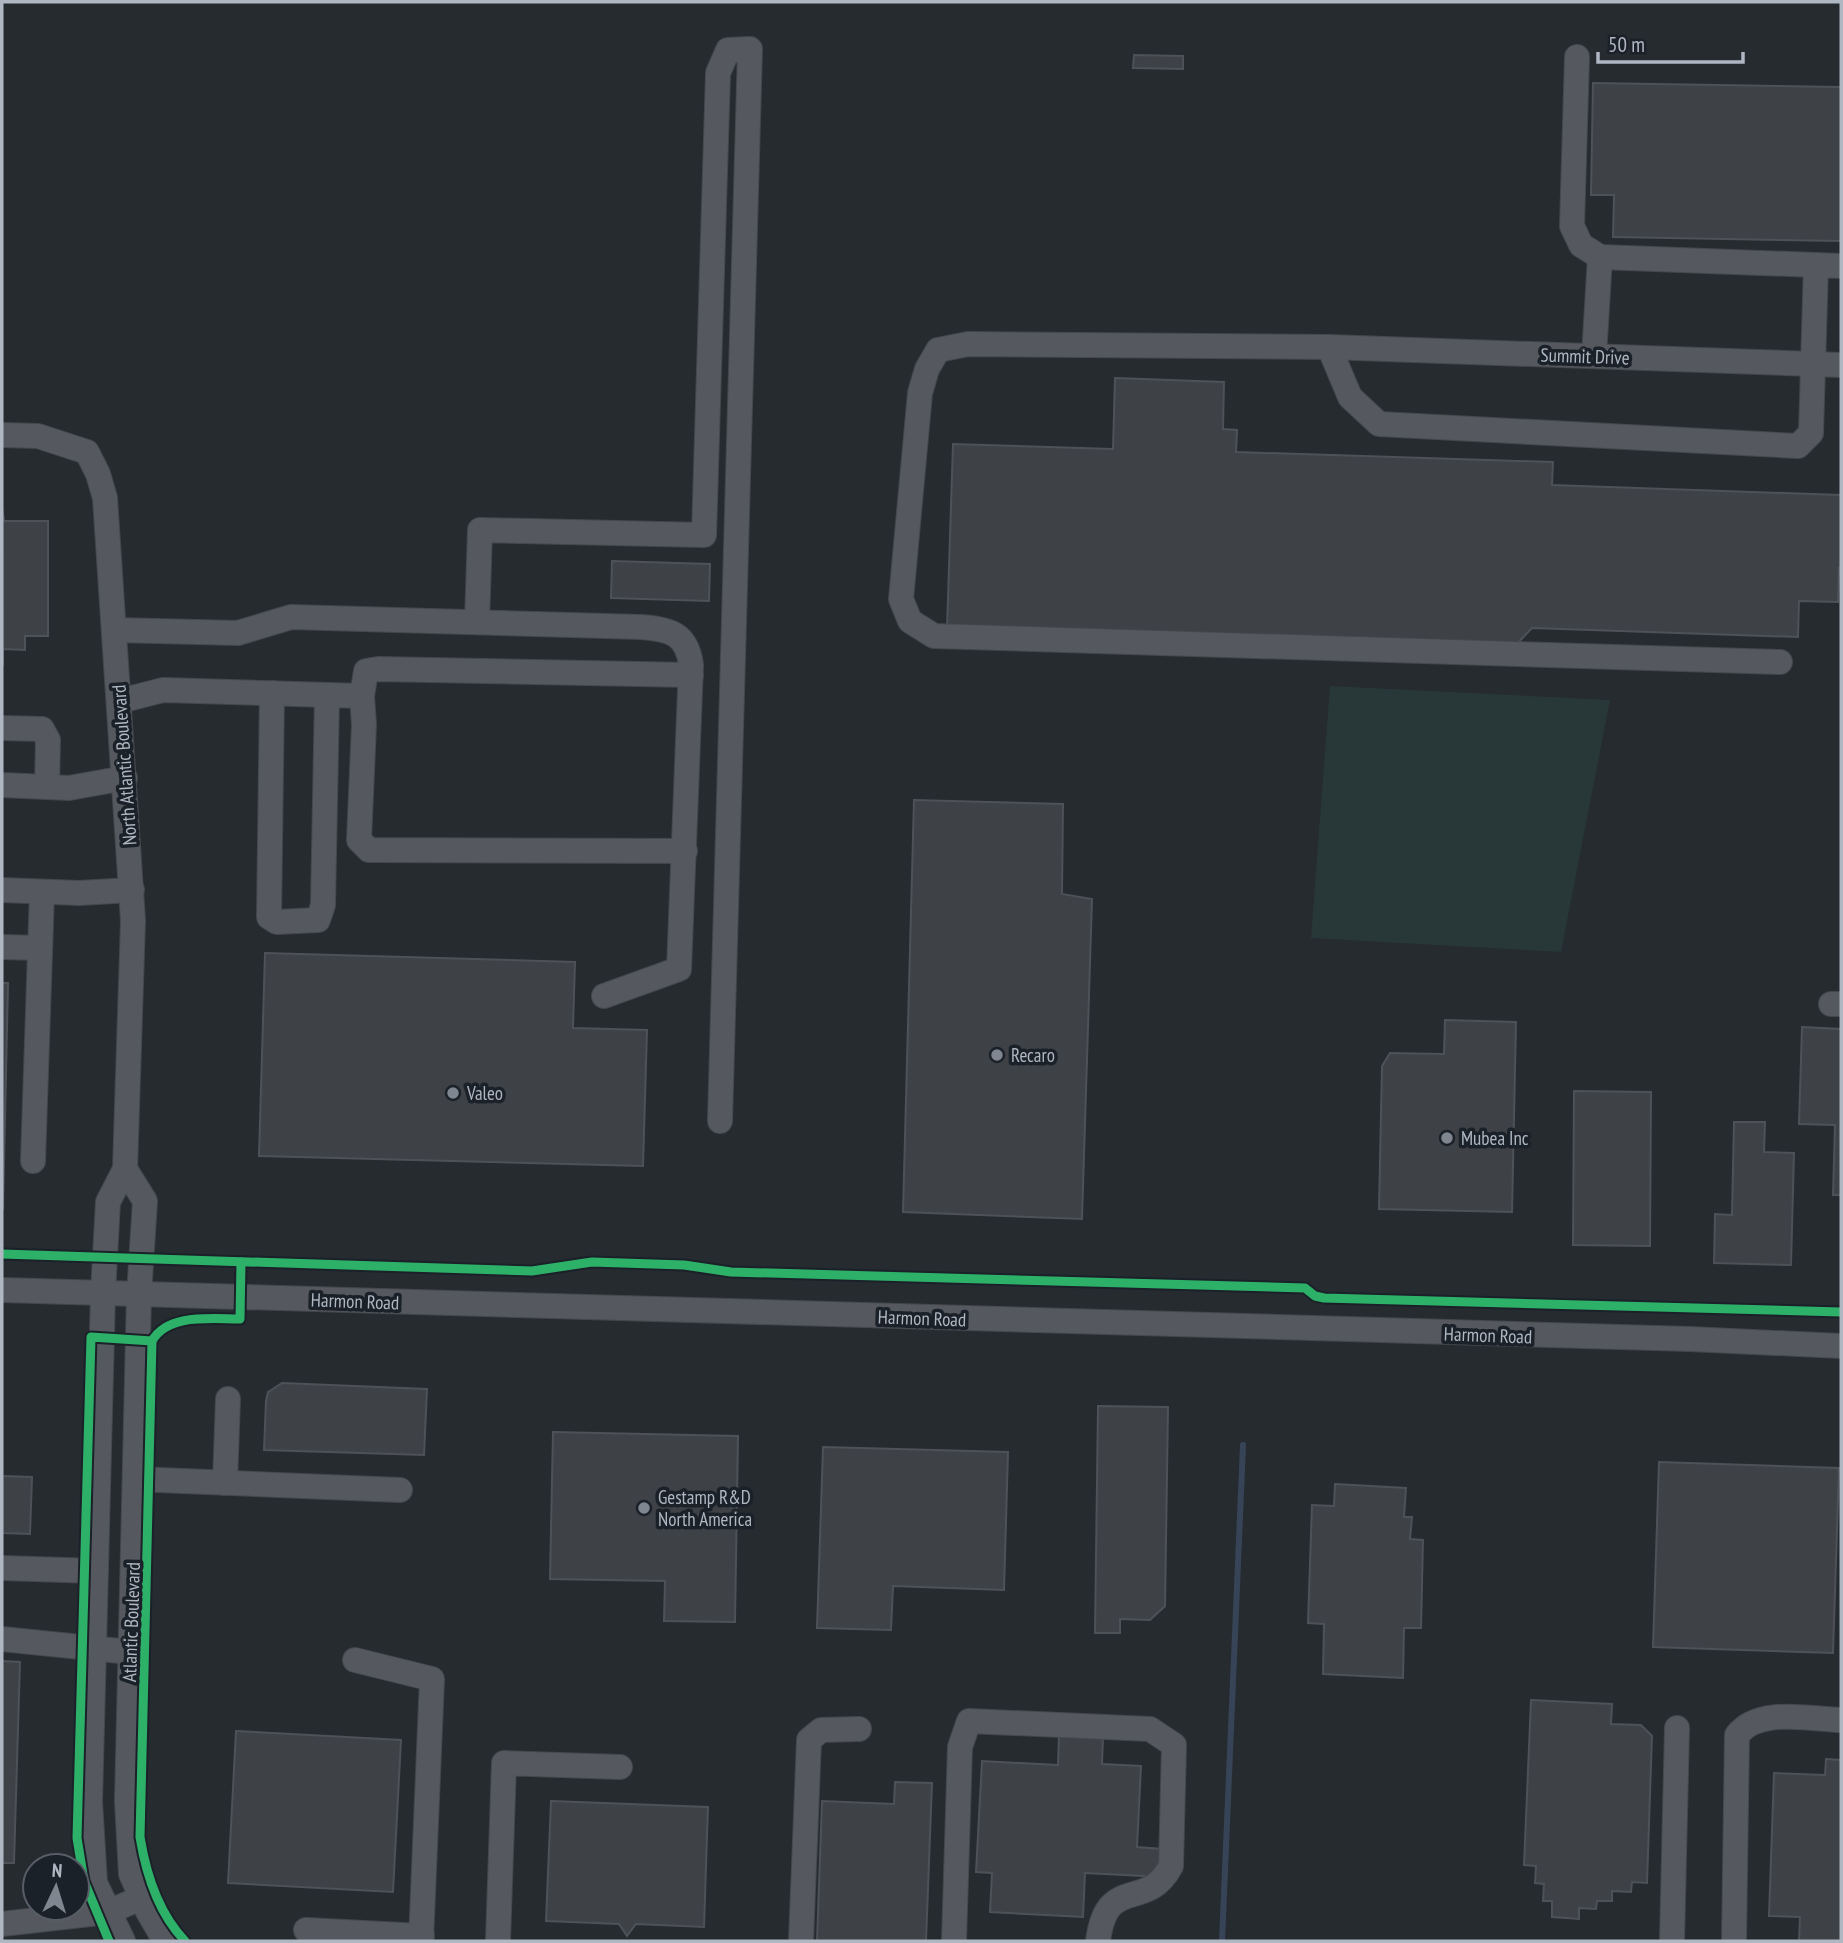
<svg xmlns="http://www.w3.org/2000/svg" width="1843" height="1943" font-family="'PT Sans Narrow',sans-serif">
<style>
.green{fill:#283738}
.lines{fill:none;stroke-linecap:round;stroke-linejoin:round}
.stream{stroke:#374458;stroke-width:6}
.building{fill:#3e4247;stroke:#4e5258;stroke-width:2}
.minor-casing{stroke:#44474b;stroke-width:26}
.minor{stroke:#55595f;stroke-width:24}
.cycleway-casing{stroke:#1b2129;stroke-width:13}
.cycleway{stroke:#2db169;stroke-width:9}
.poi-dot{fill:#7f868f;stroke:#1b2129;stroke-width:2.5}
.labels{text-anchor:middle;dominant-baseline:central;stroke-width:7;stroke-linejoin:round;paint-order:stroke}
.street-label{font-size:19px;fill:#afb7c2;stroke:#1b2129}
.poi-label{font-size:19px;fill:#afb7c2;stroke:#1b2129;text-anchor:start}
</style>
<rect width="100%" height="100%" fill="#262b30"/>
<polygon class="green" points="1330,686 1610,700 1561,952 1311,938"/>
<g class="lines">
<polyline class="stream" points="1222,1941 1243,1445"/>
</g>
<g class="building">
<polygon points="1134,55 1183,56 1183,69 1133,68"/>
<polygon points="1593,83 1841,87 1841,241 1613,237 1614,195 1591,195"/>
<polygon points="1115,378 1224,382 1223,429 1237,430 1236,452 1553,462 1552,485 1841,495 1841,568 1839,568 1838,602 1799,601 1798,637 1532,628 1513,648 947,629 953,444 1113,449"/>
<polygon points="2,507 4,521 48,521 48,636 25,636 25,650 3,649 3,666"/>
<polygon points="612,561 710,564 709,601 611,598"/>
<polygon points="914,800 1063,804 1062,894 1092,899 1082,1219 903,1212"/>
<polygon points="265,953 575,962 573,1028 647,1030 643,1166 259,1156"/>
<polygon points="2,983 8,983 3,1209 2,1209"/>
<polygon points="1445,1020 1516,1022 1512,1212 1379,1209 1382,1066 1390,1053 1444,1054"/>
<polygon points="1802,1027 1841,1029 1841,1195 1833,1195 1835,1125 1799,1124"/>
<polygon points="1574,1091 1651,1092 1650,1246 1573,1245"/>
<polygon points="1734,1122 1765,1122 1764,1152 1794,1153 1791,1265 1714,1263 1715,1214 1732,1215"/>
<polygon points="282,1383 427,1389 424,1455 264,1450 266,1401 268,1392"/>
<polygon points="1098,1406 1168,1407 1165,1606 1150,1620 1120,1619 1120,1633 1095,1633"/>
<polygon points="553,1432 738,1436 735,1622 664,1621 665,1581 550,1579"/>
<polygon points="823,1447 1008,1452 1004,1590 893,1586 891,1630 817,1628"/>
<polygon points="1659,1462 1839,1468 1833,1653 1653,1647"/>
<polygon points="2,1476 32,1477 30,1534 2,1533"/>
<polygon points="1335,1484 1406,1488 1404,1517 1412,1517 1410,1539 1423,1540 1421,1628 1404,1628 1403,1678 1323,1674 1324,1624 1308,1623 1312,1505 1334,1506"/>
<polygon points="2,1661 20,1662 14,1863 2,1863"/>
<polygon points="1531,1700 1612,1704 1611,1724 1641,1725 1652,1736 1647,1883 1632,1882 1631,1892 1612,1891 1612,1901 1597,1901 1596,1909 1579,1908 1579,1919 1552,1917 1552,1901 1543,1901 1544,1884 1535,1883 1536,1866 1524,1865"/>
<polygon points="236,1731 401,1740 393,1892 228,1883"/>
<polygon points="1059,1735 1103,1738 1102,1764 1141,1766 1137,1847 1163,1849 1162,1877 1085,1873 1083,1917 990,1912 992,1873 976,1872 982,1761 1058,1765"/>
<polygon points="1826,1759 1841,1760 1841,1941 1799,1941 1800,1917 1769,1916 1774,1773 1825,1775"/>
<polygon points="895,1782 932,1783 926,1941 817,1941 822,1801 894,1804"/>
<polygon points="551,1801 708,1807 704,1927 636,1924 627,1936 619,1924 546,1921"/>
</g>
<g class="lines">
<g class="minor-casing">
<g id="minor">
<polyline points="1577,57 1572,226 1581,245 1600,257"/>
<polyline points="1329,347 1350,397 1379,424 1798,446 1811,433 1816,265 1841,266"/>
<polyline points="1594,356 1600,257 1816,265"/>
<polyline points="2,435 38,436 87,452 98,474 105,498 133,921 125,1169 108,1202 103,1293 90,1802 95,1883 123,1941"/>
<polyline points="477,622 480,530 704,535 718,73 728,50 750,49 720,1121"/>
<path d="M115,630L238,633L291,617L641,627C669,629 687,633 691,665L679,969L604,996"/>
<polyline points="1780,662 934,636 910,621 901,599 920,393 927,369 938,350 968,344 1329,347 1841,365"/>
<polyline points="272,693 269,917 277,922 318,920 323,905 327,695"/>
<polyline points="362,696 364,725 359,840 369,850 685,851"/>
<polyline points="120,701 163,690 362,696 366,671 378,669 691,675"/>
<polyline points="2,728 42,729 48,740 47,787"/>
<polyline points="2,785 69,788 125,778"/>
<polyline points="2,890 79,893 132,890"/>
<polyline points="2,947 40,948"/>
<polyline points="1831,1004 1841,1004"/>
<polyline points="33,1161 42,892"/>
<polyline points="125,1169 145,1201 139,1295 127,1801 131,1874 147,1910 165,1941"/>
<polyline points="2,1290 1690,1339 1841,1346"/>
<polyline points="135,1479 400,1490"/>
<polyline points="225,1483 228,1399"/>
<polyline points="2,1568 96,1571"/>
<polyline points="2,1639 130,1652"/>
<polyline points="355,1660 432,1679 421,1941"/>
<polyline points="2,1924 108,1912 141,1898"/>
<polyline points="306,1930 422,1936"/>
<polyline points="498,1941 504,1763 620,1767"/>
<polyline points="801,1941 809,1740 821,1730 859,1729"/>
<path d="M954,1941L960,1747L969,1721L1150,1729L1174,1745L1171,1866C1146,1913 1107,1873 1098,1941"/>
<polyline points="1672,1941 1677,1728"/>
<path d="M1734,1941L1737,1735C1759,1707 1808,1719 1841,1720"/>
</g>
</g>
<use href="#minor" class="minor"/>
<g class="cycleway-casing">
<g id="cycleway">
<polyline points="2,1254 532,1271 592,1262 684,1265 731,1272 1305,1288 1315,1296 1324,1298 1841,1312"/>
<polyline points="109,1941 84,1881 77,1838 91,1337 152,1341"/>
<path d="M185,1941C158,1913 146,1874 140,1837L152,1341C168,1313 211,1319 240,1319L241,1262"/>
</g>
</g>
<use href="#cycleway" class="cycleway"/>
</g>
<g class="poi-dot">
<circle cx="997" cy="1055" r="7"/>
<circle cx="453" cy="1093" r="7"/>
<circle cx="1447" cy="1138" r="7"/>
<circle cx="644" cy="1508" r="7"/>
</g>
<g class="labels">
<g class="street-label">
<text transform="translate(1585 356) rotate(2)">Summit Drive</text>
<text transform="translate(124 765) rotate(-94)">North Atlantic Boulevard</text>
<text transform="translate(355 1301) rotate(2)">Harmon Road</text>
<text transform="translate(922 1318) rotate(2)">Harmon Road</text>
<text transform="translate(1488 1335) rotate(2)">Harmon Road</text>
<text transform="translate(131 1622) rotate(-88)">Atlantic Boulevard</text>
</g>
<g class="poi-label">
<text x="1011" y="1055">Recaro</text>
<text x="467" y="1093">Valeo</text>
<text x="1461" y="1138">Mubea Inc</text>
<text x="658" y="1497">Gestamp R&amp;D<tspan x="658" dy="22">North America</tspan></text>
</g>
</g>
<rect width="1843" height="1943" fill="none" stroke="#afb7c2" stroke-width="7"/>
<g transform="translate(56 1887) rotate(4)"><circle r="33" fill="#1b2129" stroke="#565d66" stroke-width="2"/>
<path d="M0-5L12 26L0 18L-12 26Z" fill="#7f868f"/>
<text y="-10" font-size="19" font-weight="bold" text-anchor="middle" fill="#afb7c2">N</text>
</g>
<path d="M1598 52v10h145v-10" fill="none" stroke="#afb7c2" stroke-width="3.5"/>
<text x="1608" y="52" font-size="21" fill="#afb7c2" stroke="#1b2129" stroke-width="5" paint-order="stroke">50 m</text>
</svg>
